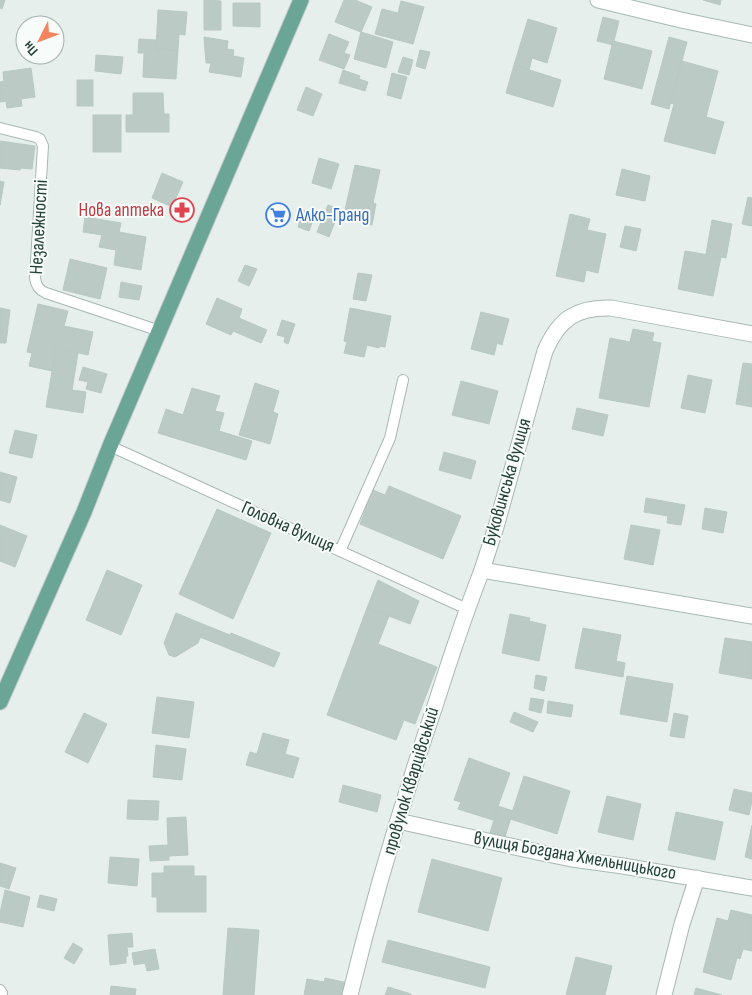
<svg xmlns="http://www.w3.org/2000/svg" width="752" height="995" font-family="'Sofia Sans Condensed',sans-serif">
<style>
.building{fill:#bbcac4;stroke:#b8c9c2}
.lines{fill:none;stroke-linecap:round;stroke-linejoin:round}
.service-casing{stroke:#a8b8b2;stroke-width:12}
.minor-casing{stroke:#a8b8b2;stroke-width:17}
.primary-casing{stroke:#c2cac8;stroke-width:17}
.service{stroke:#fff;stroke-width:10}
.minor{stroke:#fff;stroke-width:15}
.primary{stroke:#6aa596;stroke-width:15}
.labels{text-anchor:middle;dominant-baseline:central;stroke-width:4;stroke-linejoin:round;paint-order:stroke}
.health-label{font-size:19px;fill:#be3a42;stroke:#f7fbf9;text-anchor:end}
.shop-label{font-size:19px;fill:#366cbe;stroke:#f7fbf9;text-anchor:start}
.street-label{font-size:19px;fill:#24423a;stroke:#f7fbf9}
</style>
<rect width="100%" height="100%" fill="#e6efeb"/>
<g class="building">
<polygon points="0,0 5,0 2,9 0,8"/>
<polygon points="204,0 221,1 221,30 204,30"/>
<polygon points="344,0 355,0 372,7 361,32 335,22"/>
<polygon points="703,0 721,0 720,5"/>
<polygon points="401,1 424,7 413,44 375,34 382,9 398,13"/>
<polygon points="233,3 260,3 260,27 233,26"/>
<polygon points="158,10 187,12 185,35 179,34 178,50 156,49"/>
<polygon points="603,17 619,21 613,45 597,41"/>
<polygon points="528,19 557,28 547,63 532,58 529,70 514,65"/>
<polygon points="361,32 393,42 386,68 354,59"/>
<polygon points="329,34 349,42 344,53 350,55 344,69 319,60"/>
<polygon points="204,37 228,41 227,49 234,50 233,56 244,58 241,77 209,72 211,63 206,63"/>
<polygon points="669,37 687,42 669,109 651,104"/>
<polygon points="139,39 156,40 156,49 178,50 176,79 143,77 144,53 138,53"/>
<polygon points="613,41 652,51 642,89 604,79"/>
<polygon points="420,50 430,52 425,69 416,66"/>
<polygon points="96,55 123,57 121,74 95,71"/>
<polygon points="403,57 413,60 409,75 398,72"/>
<polygon points="682,61 718,71 706,117 724,122 715,154 664,141 674,104 670,103"/>
<polygon points="514,65 561,80 553,107 506,93"/>
<polygon points="31,68 35,97 21,99 22,106 7,108 6,101 0,102 0,82 4,81 3,72"/>
<polygon points="343,70 360,76 359,79 368,82 365,91 339,83"/>
<polygon points="392,73 407,77 401,99 387,95"/>
<rect x="77" y="80" width="16" height="26"/>
<polygon points="306,87 322,94 313,116 297,110"/>
<polygon points="133,93 163,93 164,114 169,114 169,132 126,132 126,115 133,115"/>
<rect x="93" y="115" width="28" height="37"/>
<polygon points="0,141 35,146 32,169 21,168 20,170 0,168"/>
<polygon points="319,158 339,164 331,189 312,183"/>
<polygon points="355,165 380,170 373,203 376,204 372,225 343,219"/>
<polygon points="622,169 650,176 645,201 616,195"/>
<polygon points="162,173 183,182 172,207 152,198"/>
<polygon points="0,181 4,182 0,205"/>
<polygon points="748,197 752,198 752,226 742,224"/>
<polygon points="328,205 340,209 329,237 317,232"/>
<polygon points="303,210 315,215 309,231 298,227"/>
<polygon points="570,214 590,219 587,230 606,234 598,273 586,270 584,282 556,276"/>
<polygon points="85,217 121,223 119,232 146,237 141,270 114,265 116,250 99,247 102,235 83,232"/>
<polygon points="712,220 732,224 726,258 706,254"/>
<polygon points="625,226 641,229 636,251 620,247"/>
<polygon points="685,251 721,257 713,296 678,289"/>
<polygon points="70,259 107,268 100,299 63,290"/>
<polygon points="245,265 257,269 249,286 238,281"/>
<polygon points="358,273 372,275 366,301 353,299"/>
<polygon points="121,282 142,286 139,300 119,297"/>
<polygon points="217,298 242,309 239,318 267,330 261,343 233,331 231,335 206,324"/>
<polygon points="38,304 68,311 64,326 93,332 88,355 56,348 52,371 29,366 32,353 27,352"/>
<polygon points="0,308 10,310 6,343 0,343"/>
<polygon points="350,308 391,316 385,347 380,346 379,348 367,345 364,357 344,353 347,342 344,341"/>
<polygon points="481,312 509,319 502,345 497,343 494,355 471,349"/>
<polygon points="282,320 295,324 288,344 284,342 285,337 277,335"/>
<polygon points="633,329 654,333 652,341 661,343 649,407 599,398 610,338 630,342"/>
<polygon points="56,348 78,353 72,390 86,392 83,413 46,407"/>
<polygon points="743,363 752,364 752,407 736,404"/>
<polygon points="83,367 107,374 101,393 86,389 88,382 79,380"/>
<polygon points="688,375 712,380 705,413 681,408"/>
<polygon points="461,381 498,391 489,424 452,415"/>
<polygon points="255,383 279,391 273,412 278,414 270,444 239,435"/>
<polygon points="192,388 220,396 215,411 224,413 219,431 252,441 246,460 158,433 166,409 183,415"/>
<polygon points="577,408 608,415 603,436 572,429"/>
<polygon points="15,430 37,435 32,458 9,453"/>
<polygon points="444,452 476,461 471,479 439,470"/>
<polygon points="0,472 17,477 10,503 0,500"/>
<polygon points="389,486 461,516 443,559 360,524 373,490 385,495"/>
<polygon points="646,498 685,505 681,525 667,523 668,516 644,512"/>
<polygon points="705,508 727,512 723,533 702,529"/>
<polygon points="217,509 271,533 233,619 179,594"/>
<polygon points="0,525 27,536 15,567 0,561 0,562"/>
<polygon points="631,525 660,530 653,565 624,559"/>
<polygon points="107,570 142,585 121,635 86,620"/>
<polygon points="378,580 419,601 410,624 367,608"/>
<polygon points="367,608 389,616 378,644 437,667 415,724 404,720 396,740 327,715"/>
<polygon points="176,613 205,625 198,643 175,657 169,655 164,643"/>
<polygon points="510,614 530,618 529,621 546,625 539,661 502,653"/>
<polygon points="205,625 230,635 231,633 280,653 274,667 200,637"/>
<polygon points="583,628 621,635 616,661 625,663 623,677 575,668"/>
<polygon points="725,638 752,642 752,679 719,673"/>
<polygon points="536,675 547,677 544,691 534,688"/>
<polygon points="627,676 673,684 667,722 620,714"/>
<polygon points="157,697 194,702 189,738 152,733"/>
<polygon points="531,698 544,700 541,713 529,710"/>
<polygon points="548,701 573,705 571,717 547,713"/>
<polygon points="514,712 538,722 533,732 510,722"/>
<polygon points="84,713 107,724 88,763 65,752"/>
<polygon points="674,713 688,716 684,738 670,736"/>
<polygon points="263,733 289,740 285,754 299,758 293,778 246,765 250,752 257,754"/>
<polygon points="156,745 186,749 182,780 153,777"/>
<polygon points="469,758 510,773 493,820 458,809 461,802 454,800"/>
<polygon points="524,776 570,791 557,834 510,819"/>
<polygon points="343,785 381,795 377,812 339,802"/>
<polygon points="734,789 752,793 752,801 749,815 729,810"/>
<polygon points="607,796 641,804 633,840 598,832"/>
<polygon points="128,800 159,801 158,820 127,819"/>
<polygon points="498,806 513,811 505,837 490,833"/>
<polygon points="676,812 723,822 715,860 668,850"/>
<polygon points="186,817 188,855 169,856 169,860 150,861 149,846 168,845 167,818"/>
<polygon points="752,825 752,859 745,857"/>
<polygon points="110,857 139,859 137,886 108,883"/>
<polygon points="432,859 502,878 488,931 418,912"/>
<polygon points="0,863 16,868 9,889 0,886"/>
<polygon points="164,866 194,866 194,876 206,876 206,912 157,912 157,897 152,897 152,873 164,873"/>
<polygon points="5,890 30,897 23,927 0,922 0,913"/>
<polygon points="40,895 57,899 54,911 37,907"/>
<polygon points="731,910 752,915 752,951 743,949 740,959 737,958 731,980 703,972 717,918 728,921"/>
<polygon points="228,928 259,930 254,995 223,995"/>
<polygon points="132,933 133,947 127,947 128,956 126,956 126,963 110,965 108,935"/>
<polygon points="388,940 490,967 485,988 382,962"/>
<polygon points="73,943 83,949 74,964 64,958"/>
<polygon points="155,949 159,969 147,971 145,963 134,965 132,953"/>
<polygon points="576,957 612,966 605,995 566,995"/>
<polygon points="325,978 348,983 346,995 304,995 307,979 324,982"/>
<polygon points="111,986 136,989 135,995 110,995"/>
<polygon points="388,987 411,994 411,995 385,995"/>
<polygon points="696,988 722,995 694,995"/>
</g>
<g class="lines">
<g class="service-casing">
<g id="service">
<path d="M0,128L36,137L40,139L43,146L35,278C36,286 39,290 46,293L160,331"/>
<polyline points="110,446 467,609"/>
<polyline points="340,551 390,438 403,380"/>
<polyline points="0,990 2,993 1,995"/>
</g>
</g>
<g class="minor-casing">
<g id="minor">
<polyline points="598,0 681,20 752,35"/>
<path d="M752,334L611,308C576,307 559,319 545,351L496,527L482,570L752,616"/>
<polyline points="398,821 542,853 572,859 623,866 752,888"/>
<path d="M350,995C374,897 403,799 436,703C450,659 465,614 482,570"/>
<polyline points="664,995 682,924 697,878"/>
</g>
</g>
<g class="primary-casing">
<polyline id="primary" points="0,702 84,512 110,446 301,0"/>
</g>
<use href="#service" class="service"/>
<use href="#minor" class="minor"/>
<use href="#primary" class="primary"/>
</g>
<defs>
<g id="pharmacy-ring" transform="scale(1.25)"><circle r="9.5" fill="#f7fbf9" stroke="#e0444e" stroke-width="1.5"/><path d="M-2-6h4v4h4v4h-4v4h-4v-4h-4v-4h4Z" fill="#e0444e"/></g>
<g id="supermarket-ring" transform="scale(1.25)"><circle r="9.5" fill="#f7fbf9" stroke="#3f7fe0" stroke-width="1.5"/><path d="M-6-5.5h2.5l.6 2H6L4.5 2H-2.5L-4.4-4H-6ZM-1.5 3.2a1.3 1.3 0 1 0 .1 0ZM3 3.2a1.3 1.3 0 1 0 .1 0Z" fill="#3f7fe0"/></g>
</defs>
<g fill-rule="evenodd">
<use href="#pharmacy-ring" x="182" y="210"/>
<use href="#supermarket-ring" x="278" y="215"/>
</g>
<g class="labels">
<g class="health-label">
<text x="164" y="210">Нова аптека</text>
</g>
<g class="shop-label">
<text x="296" y="215">Алко-Гранд</text>
</g>
<g class="street-label">
<text transform="translate(39 227) rotate(-87)">Незалежності</text>
<text transform="translate(507 482) rotate(-74)">Буковинська вулиця</text>
<text transform="translate(288 527) rotate(24)">Головна вулиця</text>
<text transform="translate(411 781) rotate(-73)">провулок Кварцівський</text>
<text transform="translate(575 856) rotate(10)">вулиця Богдана Хмельницького</text>
</g>
</g>
<g transform="translate(40 40) rotate(228)"><circle r="24" fill="#f7fbf9" stroke="#a3b1ad"/>
<path d="M0-4L9 19L0 12L-9 19Z" fill="#f4845f"/>
<text y="-8" font-size="14" font-weight="bold" text-anchor="middle" fill="#24423a">Пн</text>
</g>
</svg>
